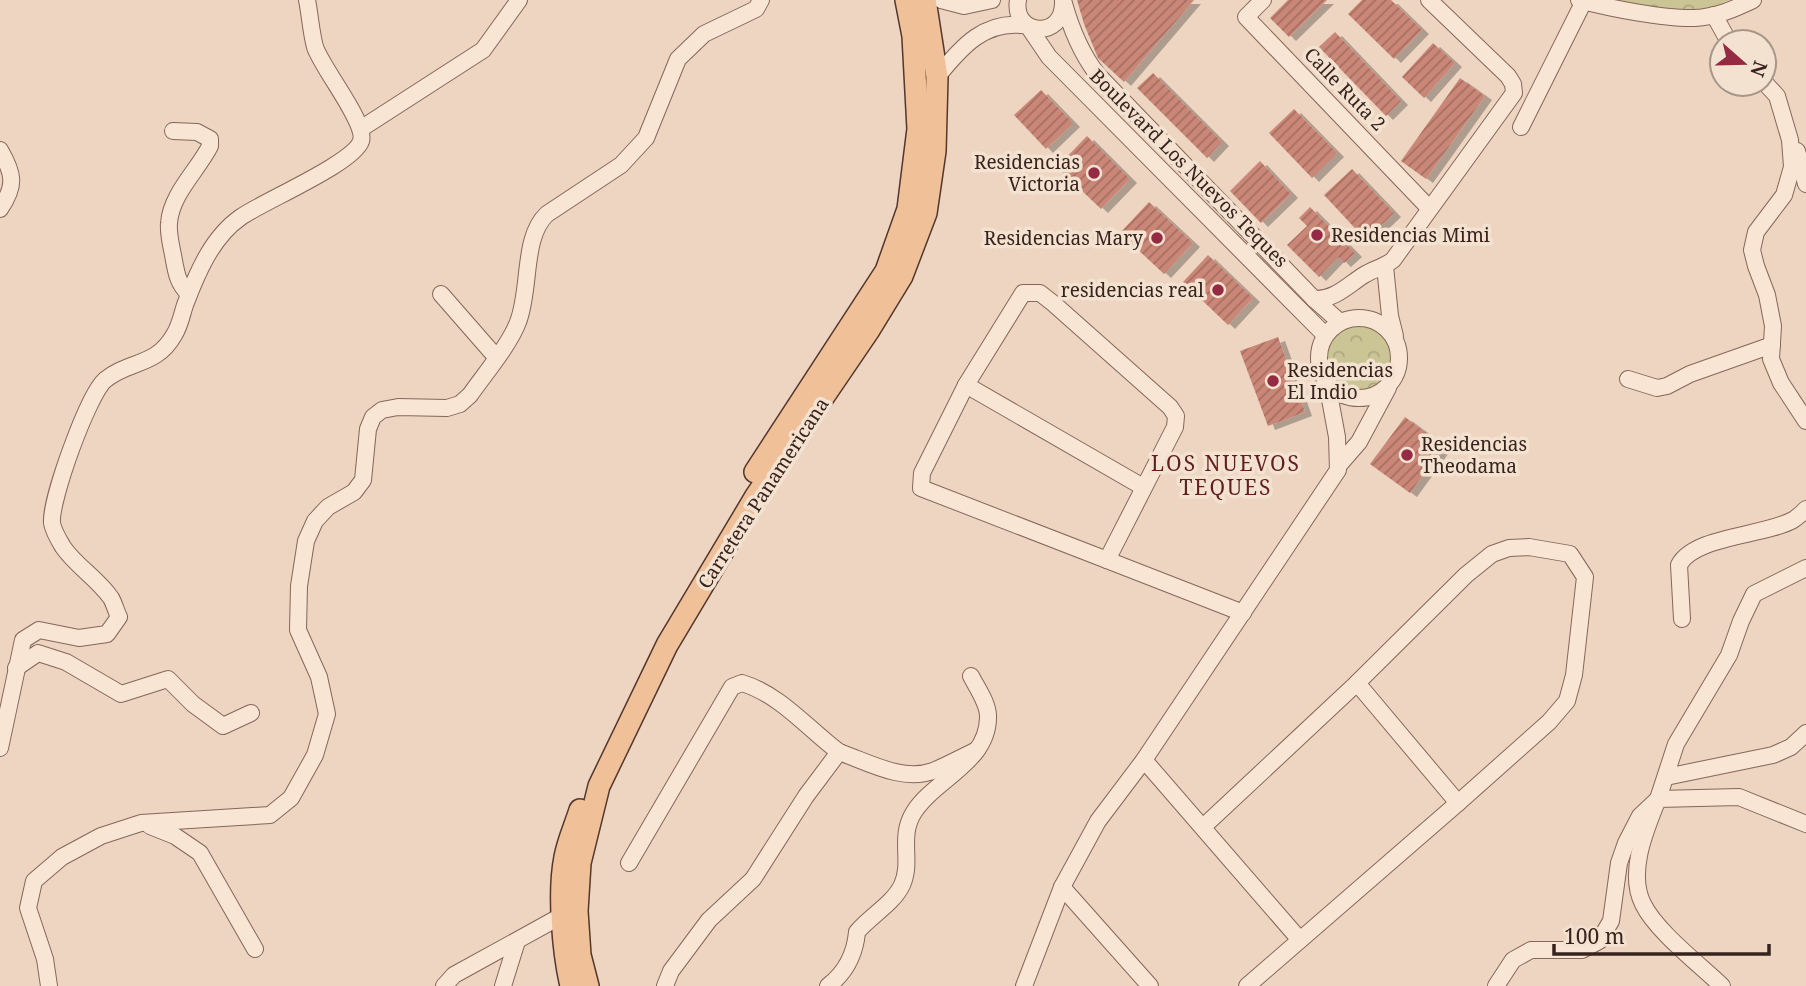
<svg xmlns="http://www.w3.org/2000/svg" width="1806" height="986" font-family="'Noto Serif',serif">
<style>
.park{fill:url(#park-crowns)}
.building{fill:url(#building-hatch);filter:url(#shadow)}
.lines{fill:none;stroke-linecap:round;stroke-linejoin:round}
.minor-casing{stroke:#866659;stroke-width:18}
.major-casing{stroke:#53362d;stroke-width:24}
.minor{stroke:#f8e5d4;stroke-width:16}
.major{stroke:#f0c099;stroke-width:21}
.poi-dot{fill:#942a44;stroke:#f4e2d0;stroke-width:2.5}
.labels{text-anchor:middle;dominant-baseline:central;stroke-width:7;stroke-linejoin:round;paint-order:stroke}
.street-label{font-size:19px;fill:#36231d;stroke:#f4e2d0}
.poi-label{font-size:19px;fill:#36231d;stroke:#f4e2d0;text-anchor:end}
.neighbourhood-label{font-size:21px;letter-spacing:2px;fill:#621d1f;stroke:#f4e2d0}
</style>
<defs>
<pattern id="park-crowns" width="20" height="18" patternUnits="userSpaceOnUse" patternTransform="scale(1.75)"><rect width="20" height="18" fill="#cbc495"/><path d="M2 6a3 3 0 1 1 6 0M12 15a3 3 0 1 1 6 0" fill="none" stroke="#afa880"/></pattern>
<pattern id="building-hatch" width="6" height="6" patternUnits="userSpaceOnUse" patternTransform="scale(1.75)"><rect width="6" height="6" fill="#ca8777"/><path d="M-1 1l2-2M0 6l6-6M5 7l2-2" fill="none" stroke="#a56e61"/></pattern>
<filter id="shadow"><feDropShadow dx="7" dy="4" stdDeviation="0" flood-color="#0004"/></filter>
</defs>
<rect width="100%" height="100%" fill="#edd5c1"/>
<g class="park">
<polygon points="1601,0 1730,0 1697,13"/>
<path d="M1363,320C1380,324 1393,333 1397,350C1400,360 1398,368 1394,377C1369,425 1283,385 1340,322Z"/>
</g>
<g class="building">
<polygon points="1077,0 1194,0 1124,82 1098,58 1084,24"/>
<polygon points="1288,0 1327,0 1289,37 1270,18"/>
<polygon points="1362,0 1391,0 1422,30 1394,59 1348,14"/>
<polygon points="1335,32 1401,101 1386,116 1319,47"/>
<polygon points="1433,43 1455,63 1424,98 1402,77"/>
<polygon points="1153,73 1222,142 1207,158 1137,88"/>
<polygon points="1460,78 1485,96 1426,179 1401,161"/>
<polygon points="1041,90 1073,123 1046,149 1014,115"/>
<polygon points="1294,109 1337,153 1312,178 1269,133"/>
<polygon points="1087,136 1130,179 1101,209 1057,167"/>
<polygon points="1260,161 1291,194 1261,223 1230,191"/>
<polygon points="1352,169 1394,213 1366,240 1324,195"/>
<polygon points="1149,202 1193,243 1164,274 1120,233"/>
<polygon points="1310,207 1355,253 1344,263 1338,257 1319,277 1287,245 1307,226 1299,218"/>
<polygon points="1208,255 1253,298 1228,325 1183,282"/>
<polygon points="1278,337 1305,412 1268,426 1240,351"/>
<polygon points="1405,417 1444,446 1410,493 1370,464"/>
</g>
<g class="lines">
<g class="minor-casing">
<g id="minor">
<polyline points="941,0 964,6 992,0"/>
<path d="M1018,0C1012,36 1064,40 1063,2"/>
<path d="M1063,0C1070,26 1081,53 1097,74L1314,299L1340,322"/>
<polyline points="1263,0 1246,17 1429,208"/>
<path d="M1579,0C1609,8 1664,19 1695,18C1716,17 1734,9 1753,0"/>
<polyline points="1714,15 1729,42"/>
<path d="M937,77C961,47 986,18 1028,26L1049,57L1325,335"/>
<polyline points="1764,82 1777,96 1790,140 1792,167 1784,195 1756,232 1752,250 1756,266 1767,295 1773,326 1771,359 1781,383 1806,421"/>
<polyline points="1521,127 1584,1"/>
<polyline points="362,128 483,50 519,0"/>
<path d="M173,131L197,132L210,139V146C198,170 171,194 169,223C168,233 171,245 173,255C176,271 177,283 189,294"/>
<path d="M0,150C14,174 16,186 0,209"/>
<polyline points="1797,151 1806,184"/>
<polyline points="1385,266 1390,316 1395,336"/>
<polygon points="1023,293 1040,293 1054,304 1170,407 1176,416 1175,427 1107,560 921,488 922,473 966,385"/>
<polyline points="441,294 496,357"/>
<path d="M1314,299C1335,300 1348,285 1364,275C1374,269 1384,267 1393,260L1514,93L1513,84L1508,76L1429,0"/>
<circle cx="1359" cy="358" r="40"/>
<polyline points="1628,379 1657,388 1667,386 1690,374 1772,345"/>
<polyline points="966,385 1143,487"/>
<polyline points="1339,465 1359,442 1388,388"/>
<polyline points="1107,560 1243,613"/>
<path d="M1682,619L1679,565C1694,536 1764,536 1793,520C1798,517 1802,513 1806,509"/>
<polyline points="16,668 38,653 66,662 121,694 168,679 193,704 223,726 251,713"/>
<polyline points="1357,683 1458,803"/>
<path d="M0,748L23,640L39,630L79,638L107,634L119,617C116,611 114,603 111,598C98,579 76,566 63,547C60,542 53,530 52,523C50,500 88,395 105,380C129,360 156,367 174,335C180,326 182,314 185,305C197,273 212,237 241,217C264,201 354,163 361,141C367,123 323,70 315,47C311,32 310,15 307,0"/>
<polyline points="1144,760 1300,940"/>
<polyline points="1666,777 1773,755 1791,747 1806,733"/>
<polyline points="150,826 175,836 200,853 255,949"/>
<polyline points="1203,827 1357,683 1466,575 1492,554 1509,548 1529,547 1570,554 1585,577 1574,675 1567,701 1549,722 1458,803 1247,986"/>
<path d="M629,863L732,687L742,683C781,695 808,729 839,752"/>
<polyline points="1062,887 1150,986"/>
<path d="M49,986L45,959L28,908L34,881L62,857L101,836L141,823L270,815L291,798L315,755L327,714L319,677L298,630L299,586L306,541L315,521L328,507L354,492L363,480L368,429L373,417L382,410L398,407L447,408L460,404L470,395C484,375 510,344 518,322C531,289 522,237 547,214L621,165L646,138L678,59L704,34L756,9L761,0"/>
<polyline points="444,986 454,975 563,915"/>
<polyline points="503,986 517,941"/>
<path d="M665,986L671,971L709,920L753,879L806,796L839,752C868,762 902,782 933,771C948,765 962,757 977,750"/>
<path d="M828,986C845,973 855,954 857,932C870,916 893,904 902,885C913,861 898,837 914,812C935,779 989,762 988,716C988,703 977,688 971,676"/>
<polyline points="1024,986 1062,887 1098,821 1144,760 1338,470 1337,437 1327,383"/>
<polyline points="1496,986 1513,960 1531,950 1582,950 1599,941 1611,921 1619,863 1626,843 1640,816 1658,799 1676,744 1729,655 1741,621 1754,594 1806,568"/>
<path d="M1722,986C1699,964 1656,931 1643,904C1627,872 1646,829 1658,799L1739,797L1806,824"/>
</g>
</g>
<g class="major-casing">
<g id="major">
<polyline points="755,472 886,271 908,209 918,129 913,36 906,0"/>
<path d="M571,986C563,952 558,892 565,857C568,841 575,826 580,810"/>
<polyline points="588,986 580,955 577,911 580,863 599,786 667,645 756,496 869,330 902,276 926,213 935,151 937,77 925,0"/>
</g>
</g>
<use href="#minor" class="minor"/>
<use href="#major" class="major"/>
</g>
<g class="poi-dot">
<circle cx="1094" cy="173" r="7"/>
<circle cx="1317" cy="235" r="7"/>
<circle cx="1157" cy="238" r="7"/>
<circle cx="1218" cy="290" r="7"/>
<circle cx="1273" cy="381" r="7"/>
<circle cx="1407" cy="455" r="7"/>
</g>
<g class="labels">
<g class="street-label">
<text transform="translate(1345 89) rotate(46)">Calle Ruta 2</text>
<text transform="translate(1189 168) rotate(45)">Boulevard Los Nuevos Teques</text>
<text transform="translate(763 493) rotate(-57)">Carretera Panamericana</text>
</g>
<g class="poi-label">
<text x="1080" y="162">Residencias<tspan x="1080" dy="22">Victoria</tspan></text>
<text x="1331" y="235" text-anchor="start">Residencias Mimi</text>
<text x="1143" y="238">Residencias Mary</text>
<text x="1204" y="290">residencias real</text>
<text x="1287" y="370" text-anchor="start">Residencias<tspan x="1287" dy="22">El Indio</tspan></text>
<text x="1421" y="444" text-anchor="start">Residencias<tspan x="1421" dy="22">Theodama</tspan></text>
</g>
<g class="neighbourhood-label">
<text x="1226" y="463">LOS NUEVOS<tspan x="1226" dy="24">TEQUES</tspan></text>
</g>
</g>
<g transform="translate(1743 63) rotate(110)"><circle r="33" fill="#f4e2d0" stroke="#a89688" stroke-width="2"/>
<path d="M0-5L12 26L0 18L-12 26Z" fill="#942a44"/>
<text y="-10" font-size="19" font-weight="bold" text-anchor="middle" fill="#36231d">N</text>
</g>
<path d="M1554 944v10h215v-10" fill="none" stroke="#36231d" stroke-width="3.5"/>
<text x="1564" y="944" font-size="21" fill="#36231d" stroke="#f4e2d0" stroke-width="5" paint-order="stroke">100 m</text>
</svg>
